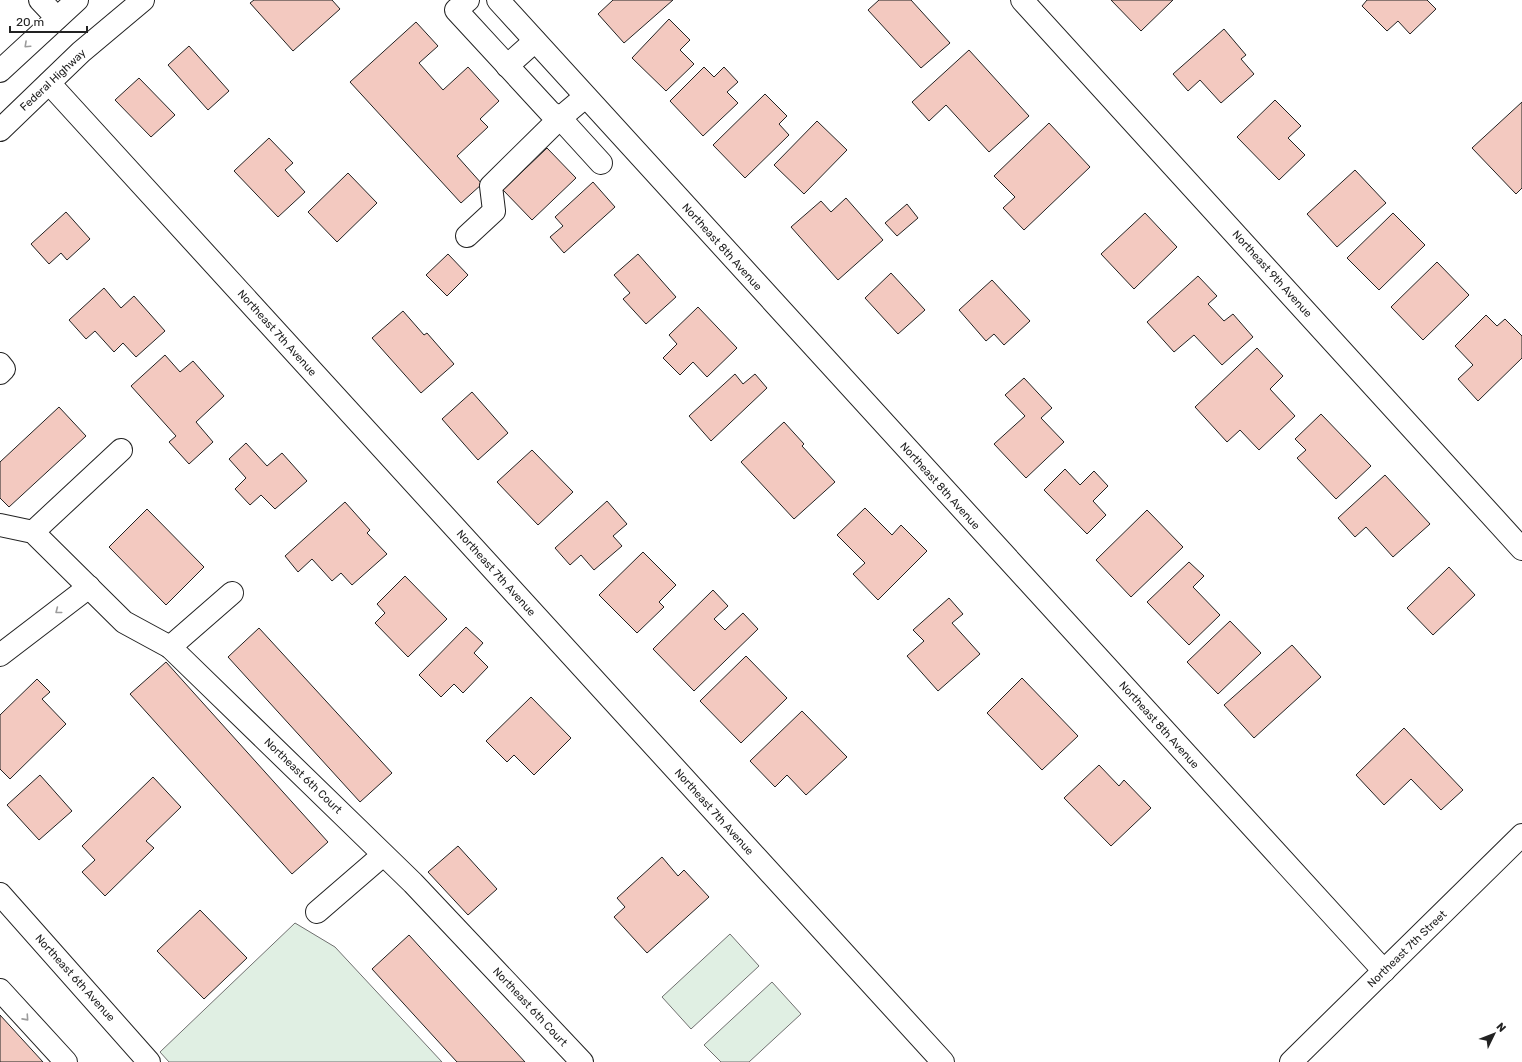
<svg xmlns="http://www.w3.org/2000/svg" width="1522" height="1062" font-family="Rubik,sans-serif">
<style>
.green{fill:#e0efe3;stroke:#6f6f6f}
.building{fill:#f3c9c0;stroke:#222}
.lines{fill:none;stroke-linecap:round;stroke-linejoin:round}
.minor-casing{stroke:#222;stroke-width:24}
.major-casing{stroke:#222;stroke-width:24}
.minor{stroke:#fff;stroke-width:22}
.major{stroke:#fff;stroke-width:22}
.oneway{stroke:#9c9c9c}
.labels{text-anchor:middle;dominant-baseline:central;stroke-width:3;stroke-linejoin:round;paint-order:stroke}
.street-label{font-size:11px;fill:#222;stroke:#fff}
</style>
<rect width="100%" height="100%" fill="#fff"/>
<g class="green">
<polygon points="295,923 335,947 442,1062 169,1062 160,1052"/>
<polygon points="730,934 759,966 691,1029 662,997"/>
<polygon points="772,982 801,1014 749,1062 721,1062 704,1045"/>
</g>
<g class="building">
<polygon points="254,0 332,0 340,9 293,51 250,3"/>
<polygon points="613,0 673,0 624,43 598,14"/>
<polygon points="879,0 911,0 950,43 921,68 868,10"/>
<polygon points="1111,0 1173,0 1141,31"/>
<polygon points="1367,0 1427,0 1436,9 1410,34 1398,21 1387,31 1362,6"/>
<polygon points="669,19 690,40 680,50 694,64 666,91 632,58"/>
<polygon points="416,22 438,46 419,63 443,90 468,67 499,101 480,119 488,127 457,156 482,184 461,203 350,82"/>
<polygon points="1224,29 1246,55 1241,59 1254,74 1221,103 1200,80 1188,91 1173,74"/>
<polygon points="189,46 229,91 208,110 168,65"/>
<polygon points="969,50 1029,116 989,152 946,105 929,121 912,102"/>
<polygon points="704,67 714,77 724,67 738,82 727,92 738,103 703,136 670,101"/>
<polygon points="139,78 175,115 151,137 115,100"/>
<polygon points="765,94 787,116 779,124 789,135 745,178 713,145"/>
<polygon points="1275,100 1301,126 1288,138 1305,155 1279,180 1237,137"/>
<polygon points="1522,102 1522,188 1516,194 1472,148"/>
<polygon points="817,121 847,150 804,194 774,165"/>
<polygon points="1049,123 1090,167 1024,230 1003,208 1015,197 994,176"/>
<polygon points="269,138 293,163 285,170 305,192 278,217 234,171"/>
<polygon points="547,148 576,178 532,220 503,190"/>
<polygon points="1355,170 1386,203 1337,247 1307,214"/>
<polygon points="348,173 377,203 337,242 308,212"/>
<polygon points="593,182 615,207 564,253 550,237 563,226 555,217"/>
<polygon points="846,198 883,240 838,280 791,227 821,201 831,212"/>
<polygon points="907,204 918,218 897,236 885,223"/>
<polygon points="66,212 90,239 67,260 61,253 49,264 31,244"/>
<polygon points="1145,213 1177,247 1134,289 1101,254"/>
<polygon points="1393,213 1425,245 1379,290 1347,258"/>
<polygon points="448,254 468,275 447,296 426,275"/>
<polygon points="638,254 676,297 646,324 623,299 630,293 614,275"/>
<polygon points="1437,262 1469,295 1423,340 1391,307"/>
<polygon points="891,273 925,310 898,334 865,298"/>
<polygon points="1198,276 1217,296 1208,304 1224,321 1233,314 1253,337 1222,365 1194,335 1174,352 1147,322"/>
<polygon points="992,280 1030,321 1004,345 994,334 986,341 959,310"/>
<polygon points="104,288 121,308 134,296 165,331 136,357 123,343 114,352 95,331 86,339 69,320"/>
<polygon points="698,307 737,348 707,377 693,362 680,375 663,358 677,344 669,335"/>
<polygon points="403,311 424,335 427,333 454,364 421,393 372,338"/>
<polygon points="1486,315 1497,326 1505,319 1522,336 1522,358 1478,401 1458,379 1473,365 1455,346"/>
<polygon points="1257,348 1283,376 1270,389 1295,416 1259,450 1240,430 1227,442 1195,407"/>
<polygon points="165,355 180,372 193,361 224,396 196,422 213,442 189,464 169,442 176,436 131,386"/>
<polygon points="735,374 743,384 755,374 767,388 711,441 689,416"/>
<polygon points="1024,378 1052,408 1041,418 1064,442 1026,478 994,444 1025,416 1005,395"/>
<polygon points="472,392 508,433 478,460 442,419"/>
<polygon points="59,407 86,436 9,507 0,498 0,462"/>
<polygon points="1321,414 1371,466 1336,499 1297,458 1306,450 1295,439"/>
<polygon points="784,422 804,444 802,446 835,482 794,519 741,462"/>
<polygon points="246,443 267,466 282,453 307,481 275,509 261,495 250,505 235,489 246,478 229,459"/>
<polygon points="532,450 573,492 538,525 497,482"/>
<polygon points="1065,469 1080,485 1094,471 1108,486 1093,501 1106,515 1087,534 1044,490"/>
<polygon points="1385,475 1430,524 1393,557 1366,527 1355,537 1338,518"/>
<polygon points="607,501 627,524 613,536 622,546 594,570 581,555 570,565 555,548"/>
<polygon points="345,502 370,530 367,533 387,554 352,585 341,573 332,581 312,559 298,572 285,556"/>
<polygon points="865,508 892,535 901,525 927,551 878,600 853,574 865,563 837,535"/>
<polygon points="147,509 204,567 166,605 109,547"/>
<polygon points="1147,510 1183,547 1131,597 1096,560"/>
<polygon points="643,552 676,585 659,602 664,607 637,633 599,595"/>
<polygon points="1189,562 1204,576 1193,587 1220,615 1189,645 1147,602"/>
<polygon points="1449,567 1475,595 1433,635 1407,608"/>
<polygon points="405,576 447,619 408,657 375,623 385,613 377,604"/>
<polygon points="713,590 728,606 714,619 725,630 743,613 758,629 694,691 653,649"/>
<polygon points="949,598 963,614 952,623 980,654 938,691 907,656 924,641 913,630"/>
<polygon points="1230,621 1261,653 1218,694 1187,662"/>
<polygon points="466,627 483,643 474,653 488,667 463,693 454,684 441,697 419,675"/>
<polygon points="259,628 392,773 360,802 228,657"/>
<polygon points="1292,645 1321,677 1254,738 1224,705"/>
<polygon points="746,656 787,698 741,743 700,701"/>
<polygon points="166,662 328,842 292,874 130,694"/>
<polygon points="1022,678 1078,736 1042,770 987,713"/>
<polygon points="37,679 50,692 42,699 66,724 10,779 0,769 0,715"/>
<polygon points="531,697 571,738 534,775 514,755 507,762 486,741"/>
<polygon points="802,711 847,757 806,795 787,775 775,787 750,761"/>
<polygon points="1404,728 1463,790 1441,810 1411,779 1384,805 1356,775"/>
<polygon points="1099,765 1119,786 1124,780 1151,808 1111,846 1064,798"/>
<polygon points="40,775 72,811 39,840 7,805"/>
<polygon points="153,777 181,807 146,841 154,848 105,896 82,872 95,860 82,846"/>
<polygon points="458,846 497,889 468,915 428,872"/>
<polygon points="662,857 678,876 684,870 709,897 647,953 614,917 625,907 617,898"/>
<polygon points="200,910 247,958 204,999 157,951"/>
<polygon points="409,935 525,1062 457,1062 372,969"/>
<polygon points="0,1015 43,1062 0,1062"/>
</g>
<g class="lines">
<g class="minor-casing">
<g id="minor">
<polyline points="40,0 57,18"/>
<polyline points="498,0 1384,971"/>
<polyline points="1022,0 1522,549"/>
<polyline points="507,66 535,41"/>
<polyline points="49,83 943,1062"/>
<polyline points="585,97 560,118 601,163"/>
<polyline points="467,236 494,211 491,186 560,118 550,112 456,10 468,0"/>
<polyline points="0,364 4,369 0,373"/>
<polyline points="0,525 33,532 124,622 170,647 413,883 582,1062"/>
<polyline points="33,532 121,450"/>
<polyline points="170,647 232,593"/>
<polyline points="0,655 89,587"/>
<polyline points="0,894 149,1062"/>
<polyline points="317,912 383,855"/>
<polyline points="0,990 66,1062"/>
<polyline points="1291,1062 1522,835"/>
</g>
</g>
<g class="major-casing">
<g id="major">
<polyline points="0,71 77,0"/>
<polyline points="0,130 81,52 143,0"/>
</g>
</g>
<use href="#minor" class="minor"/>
<use href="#major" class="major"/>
</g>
<defs><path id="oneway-chevron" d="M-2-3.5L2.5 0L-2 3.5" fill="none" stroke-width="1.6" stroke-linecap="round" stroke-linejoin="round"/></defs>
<g class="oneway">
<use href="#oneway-chevron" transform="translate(27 45) rotate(137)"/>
<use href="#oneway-chevron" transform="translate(58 611) rotate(142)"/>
<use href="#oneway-chevron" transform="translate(26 1018) rotate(48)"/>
</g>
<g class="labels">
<g class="street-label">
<text transform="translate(53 80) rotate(-43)">Federal Highway</text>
<text transform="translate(722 247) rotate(48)">Northeast 8th Avenue</text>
<text transform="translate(1272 274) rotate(48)">Northeast 9th Avenue</text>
<text transform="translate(277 333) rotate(48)">Northeast 7th Avenue</text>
<text transform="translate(940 486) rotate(48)">Northeast 8th Avenue</text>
<text transform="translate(496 573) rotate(48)">Northeast 7th Avenue</text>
<text transform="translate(1159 725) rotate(48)">Northeast 8th Avenue</text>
<text transform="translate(303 776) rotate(44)">Northeast 6th Court</text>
<text transform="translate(714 812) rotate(48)">Northeast 7th Avenue</text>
<text transform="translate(1407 949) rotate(-44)">Northeast 7th Street</text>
<text transform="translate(75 978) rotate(48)">Northeast 6th Avenue</text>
<text transform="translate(530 1007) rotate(47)">Northeast 6th Court</text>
</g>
</g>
<g transform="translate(1494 1034) rotate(47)" stroke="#ffffff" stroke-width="3" paint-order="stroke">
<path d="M0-3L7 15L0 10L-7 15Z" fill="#222222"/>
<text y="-6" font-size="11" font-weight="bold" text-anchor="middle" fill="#222222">N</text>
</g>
<path d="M10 26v6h77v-6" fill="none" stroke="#222222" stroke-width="2"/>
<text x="16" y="26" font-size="12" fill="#222222" stroke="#ffffff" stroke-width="3" paint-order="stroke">20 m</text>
</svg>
